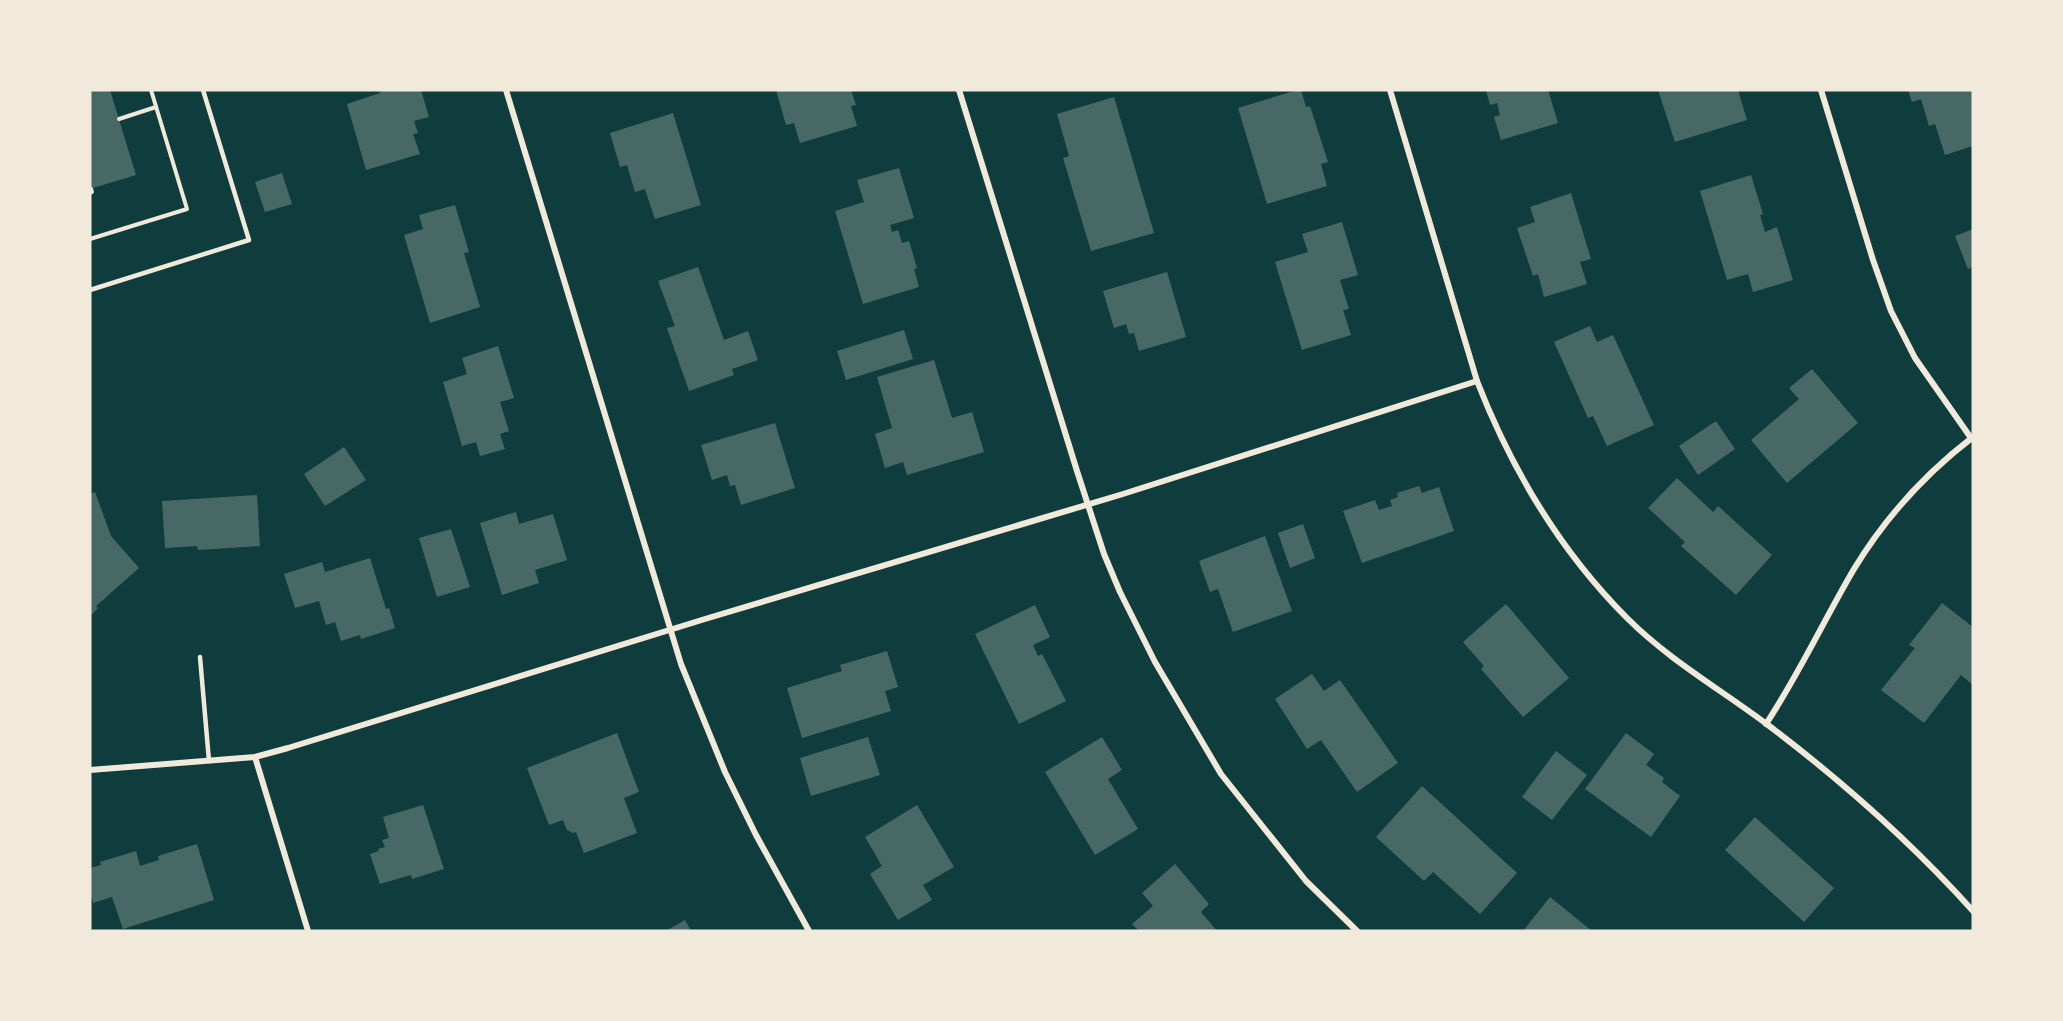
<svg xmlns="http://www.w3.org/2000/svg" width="2063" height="1021" font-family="Helvetica,sans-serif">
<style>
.building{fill:#486865}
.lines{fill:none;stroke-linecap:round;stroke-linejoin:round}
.path{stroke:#f1e9da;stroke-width:4}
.service{stroke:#f1e9da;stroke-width:4.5}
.minor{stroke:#f1e9da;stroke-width:6}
</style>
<rect width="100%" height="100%" fill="#0f3d3e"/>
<g class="building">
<polygon points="90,90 110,90 136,175 90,189"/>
<polygon points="379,90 421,90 429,117 414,121 418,133 413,134 420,154 366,170 347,104 380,93"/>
<polygon points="776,90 851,90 856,105 851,106 857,126 800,143 794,123 786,125"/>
<polygon points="1297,90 1301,90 1306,107 1310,106 1328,162 1321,164 1327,186 1267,204 1238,108"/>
<polygon points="1486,90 1548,90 1558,123 1501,140 1494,117 1500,115 1497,103 1490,105"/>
<polygon points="1658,90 1738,90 1747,120 1675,142"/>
<polygon points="1908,90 1973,90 1973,146 1945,155 1935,124 1929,126 1921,99 1912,102"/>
<polygon points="1114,97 1154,233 1091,251 1063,158 1069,156 1057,114"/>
<polygon points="673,113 701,205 655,219 645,189 635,192 627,165 620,167 610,133"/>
<polygon points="899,168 914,218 890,225 892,232 898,230 902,243 909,241 917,268 914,269 919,287 863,304 835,211 864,202 857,180"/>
<polygon points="282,173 292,204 265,212 255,182"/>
<polygon points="1751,175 1763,214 1760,215 1765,232 1777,227 1793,280 1753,292 1748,274 1727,280 1700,191"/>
<polygon points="1571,193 1591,259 1580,262 1587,284 1544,297 1538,274 1533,276 1517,228 1535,222 1530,207"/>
<polygon points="455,205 469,252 464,253 480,307 430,323 404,235 423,229 419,215"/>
<polygon points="1342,222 1358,275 1340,280 1349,309 1343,310 1351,335 1302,350 1275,262 1308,252 1302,234"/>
<polygon points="1973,229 1973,267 1968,269 1955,236"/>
<polygon points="698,267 724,340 748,331 758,360 732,369 734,375 689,391 667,328 675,326 658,281"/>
<polygon points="1167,272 1186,337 1139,351 1134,333 1129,334 1126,324 1114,328 1103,291"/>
<polygon points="1590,326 1597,342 1613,335 1654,425 1607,446 1593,416 1588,418 1554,342"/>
<polygon points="904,330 913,359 846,380 837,351"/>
<polygon points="498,346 514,398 500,402 509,431 500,434 505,449 480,456 476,442 462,446 443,382 467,374 462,358"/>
<polygon points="934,360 952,418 972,412 984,452 907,475 903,462 885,468 875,434 892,428 877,377"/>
<polygon points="1812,369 1858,423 1787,483 1751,440 1799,399 1789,388"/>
<polygon points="1716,421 1735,449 1698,475 1679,446"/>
<polygon points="775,423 795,488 741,505 735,485 730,486 727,475 712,480 701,445"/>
<polygon points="344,447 366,480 325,506 304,474"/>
<polygon points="1677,478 1713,512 1718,506 1772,555 1736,595 1681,546 1685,542 1648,508"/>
<polygon points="1419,486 1422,493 1439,487 1454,531 1362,563 1343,511 1375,500 1379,510 1392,506 1390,500 1398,497 1397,493"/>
<polygon points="95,492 111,536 139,568 96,606 98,608 90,616 90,494"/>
<polygon points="257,495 260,546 198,550 197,546 165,548 162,501"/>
<polygon points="516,512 519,524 553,514 567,560 535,570 539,583 502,595 480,523"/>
<polygon points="1303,524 1315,558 1290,568 1278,533"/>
<polygon points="451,529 470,587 437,597 419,538"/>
<polygon points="1265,536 1292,611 1233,632 1218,589 1210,592 1199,561"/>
<polygon points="370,558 386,609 389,608 395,628 361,639 360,635 341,641 335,622 326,625 319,601 295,608 284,574 322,562 325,572"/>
<polygon points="1942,603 1973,627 1973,685 1961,675 1924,723 1881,690 1915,648 1909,645"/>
<polygon points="1506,604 1569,678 1523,717 1481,669 1484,666 1463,642"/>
<polygon points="1035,605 1050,637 1033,645 1038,656 1042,654 1066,701 1019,724 975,634"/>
<polygon points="887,651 898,687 885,691 891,711 802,738 787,688 842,671 840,665"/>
<polygon points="1312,674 1324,691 1340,680 1398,763 1357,792 1321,740 1307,749 1275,699"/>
<polygon points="617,733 639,792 624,798 637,833 584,853 576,832 573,833 567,830 563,820 549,825 527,768"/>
<polygon points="1626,733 1654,754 1646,765 1664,778 1662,782 1680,796 1651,837 1585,789"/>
<polygon points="868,737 880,775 811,796 800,758"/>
<polygon points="1102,737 1122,770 1108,779 1138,829 1095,855 1045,772"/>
<polygon points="1556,751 1587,775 1552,820 1522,797"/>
<polygon points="1422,786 1517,873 1480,914 1433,872 1424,881 1376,837"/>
<polygon points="423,805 444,869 412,879 411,875 380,884 370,854 379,851 378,849 385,847 382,840 389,838 383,817"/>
<polygon points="917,805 954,867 923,885 932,900 898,920 870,874 882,866 865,837"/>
<polygon points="1755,817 1834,888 1804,922 1725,850"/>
<polygon points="197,844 214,900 123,929 112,897 93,903 90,892 90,868 101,865 100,862 136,851 140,866 159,860 158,856"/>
<polygon points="1175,864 1209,904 1201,912 1217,931 1139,931 1132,924 1153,906 1142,893"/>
<polygon points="1550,897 1592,931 1523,931"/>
<polygon points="685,920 691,931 666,931"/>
</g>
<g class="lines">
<g class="path">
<polyline points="119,119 156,107"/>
<polyline points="90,193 92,192 91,189"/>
<polyline points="90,239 187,209 151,90"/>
</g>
<g class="service">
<polyline points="90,290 249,240 203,90"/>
<polyline points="200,657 209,761"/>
</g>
<g class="minor">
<polyline points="506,90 681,664 725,772 756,835 809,931"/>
<polyline points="959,90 1077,471 1104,554 1120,592 1155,662 1221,774 1306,881 1357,931"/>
<path d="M1390,90L1477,381C1511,468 1560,551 1627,618C1669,660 1720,689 1768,725C1842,781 1911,842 1973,911"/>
<polyline points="1821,90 1873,260 1891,311 1915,358 1971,438"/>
<path d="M1766,724C1799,674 1824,620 1854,569C1885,518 1926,473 1973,437"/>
<polyline points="255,757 308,931"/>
<polyline points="90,770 255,757 288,748 705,619 1123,494 1477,381"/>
</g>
</g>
<rect width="2063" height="1021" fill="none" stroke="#f1e9da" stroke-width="183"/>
</svg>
